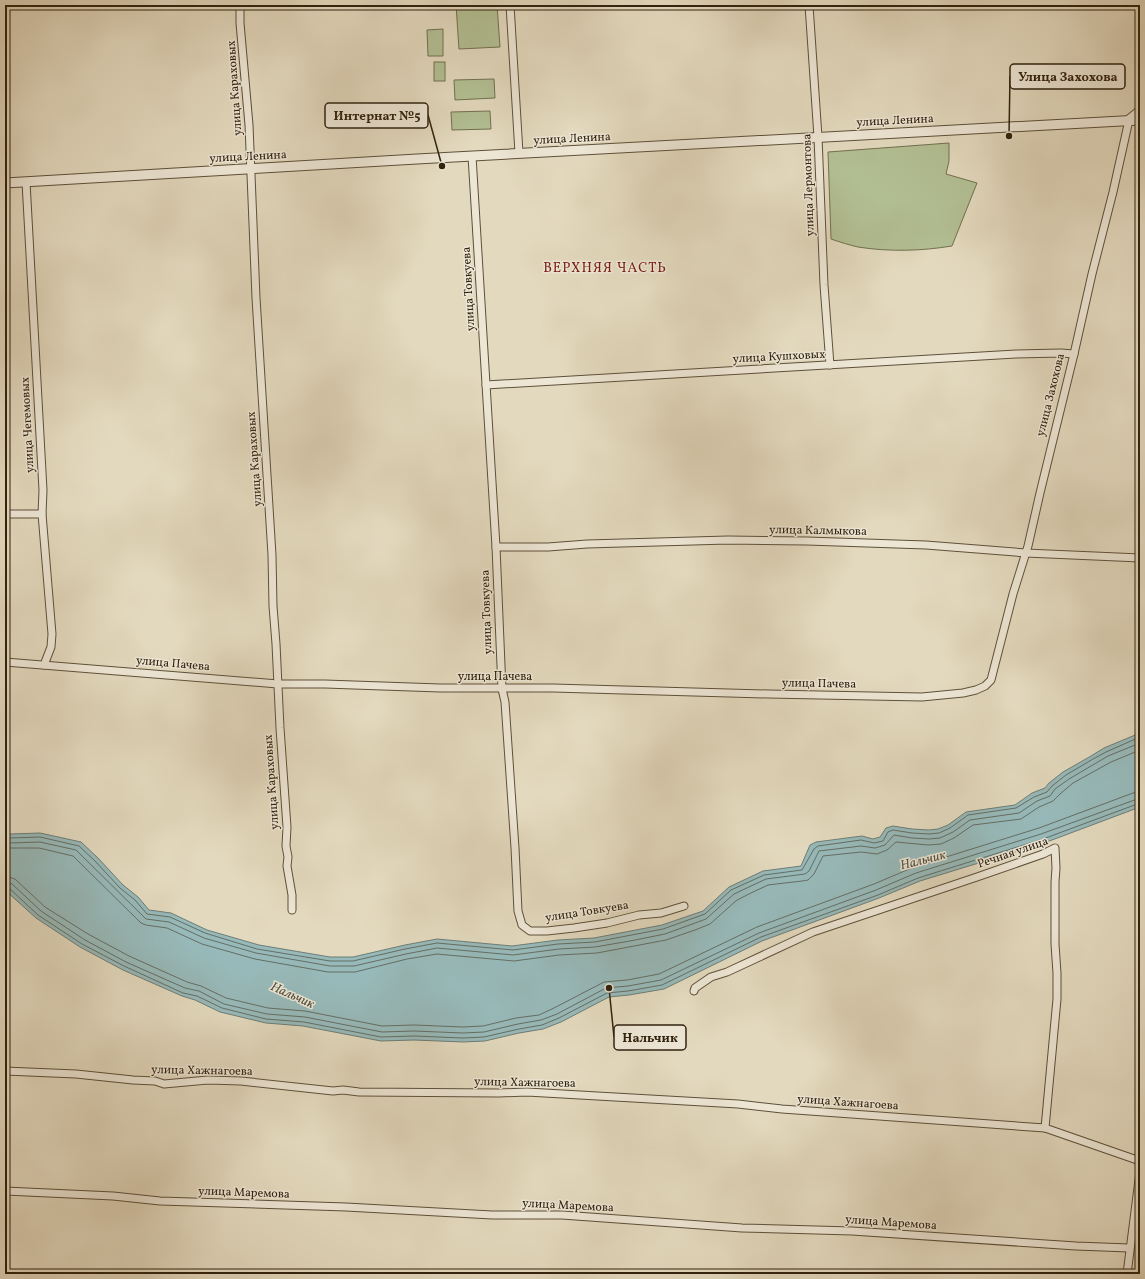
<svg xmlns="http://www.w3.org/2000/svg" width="1145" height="1279" font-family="Vollkorn,serif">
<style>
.green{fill:#b2bf93;stroke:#727050}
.water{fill:#97b9b9;stroke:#6e7d75}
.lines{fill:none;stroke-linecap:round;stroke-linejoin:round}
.shore{stroke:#646e64;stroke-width:1}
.minor-casing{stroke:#5e503a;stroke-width:9}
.tertiary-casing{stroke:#5e503a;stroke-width:11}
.minor{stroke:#ede6d5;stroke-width:7}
.tertiary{stroke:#ede6d5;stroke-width:9}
.labels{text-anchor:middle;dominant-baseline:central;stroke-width:3;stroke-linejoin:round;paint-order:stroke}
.street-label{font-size:12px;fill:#31220e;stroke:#ede6d5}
.water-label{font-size:13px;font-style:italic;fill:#504f41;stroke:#ede6d5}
.quarter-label{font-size:14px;letter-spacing:1px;fill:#7a1f14;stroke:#ede6d5}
.leader{fill:none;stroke:#31220e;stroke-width:1.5}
.callout-dot{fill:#31220e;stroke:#ede6d5;stroke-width:1.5}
.callout{fill:#ede6d5;stroke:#31220e;stroke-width:1.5}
.callout-label{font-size:13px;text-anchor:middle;font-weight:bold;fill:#31220e}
</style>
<rect width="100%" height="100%" fill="#e3d9be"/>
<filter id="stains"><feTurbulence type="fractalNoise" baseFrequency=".005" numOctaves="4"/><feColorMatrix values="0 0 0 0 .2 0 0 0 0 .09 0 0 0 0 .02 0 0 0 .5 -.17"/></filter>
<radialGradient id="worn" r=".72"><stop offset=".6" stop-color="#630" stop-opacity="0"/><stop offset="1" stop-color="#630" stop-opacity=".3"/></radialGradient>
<g class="green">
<polygon points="456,5 497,5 500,47 459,49"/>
<polygon points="443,29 443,56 428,56 427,30"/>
<rect x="434" y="62" width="11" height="19"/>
<polygon points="494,79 495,98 455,100 454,80"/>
<polygon points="490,111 491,129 452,130 451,112"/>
<path d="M949,143V161L946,174L977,183L952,246C921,251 890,252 858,247C849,245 840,242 831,239L828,152Z"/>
</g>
<polygon class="water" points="1140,733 1140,807 1044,843 920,881 879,898 762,941 664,989 629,995 609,997 561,1022 543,1029 519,1033 485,1041 463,1042 414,1040 381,1041 303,1026 266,1023 220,1012 195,1000 182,996 123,970 80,947 36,918 5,890 5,832 10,834 40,833 81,842 98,858 123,885 138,897 149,910 171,913 207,930 259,945 330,957 353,957 405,945 437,939 512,946 558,940 594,938 662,925 703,911 729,887 763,871 801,866 810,845 816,842 862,836 873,839 880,837 886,828 893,826 912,829 929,830 938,829 948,825 966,812 1015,805 1032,793 1045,788 1049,783 1063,772 1091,756 1104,748"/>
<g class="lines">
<g class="shore">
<polyline points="5,836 10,838 40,837 79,846 95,861 120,888 135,900 147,914 170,917 205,933 257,949 330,961 353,961 405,949 437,943 513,950 558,944 595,942 663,929 705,914 731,890 764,875 802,870 814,849 818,846 861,840 874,843 883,841 888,832 893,830 912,833 929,834 939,833 950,828 968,815 1016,808 1034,797 1047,792 1052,786 1066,775 1093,759 1106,752 1140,737"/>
<polyline points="5,842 10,843 40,842 76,850 146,919 169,922 204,938 256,953 330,966 354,966 406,954 437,948 513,955 559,949 595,947 630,941 665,934 706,919 734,894 766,879 805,874 809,871 819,851 861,846 875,848 885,845 894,835 912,838 929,839 940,838 953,832 970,820 1019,813 1037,801 1050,796 1055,789 1069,779 1108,756 1140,743"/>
<polyline points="5,848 39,848 73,856 141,923 146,925 167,928 202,944 255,959 328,972 355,972 407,959 437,954 514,961 559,955 597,953 666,940 695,930 710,924 737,900 753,892 768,885 802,881 808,880 814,874 823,856 861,852 877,854 887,850 896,842 928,845 941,844 954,838 973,825 1021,819 1039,807 1053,801 1060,794 1073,783 1111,762 1140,750"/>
<polyline points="5,876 15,879 45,907 88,934 129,956 187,982 201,986 226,998 268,1008 305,1011 382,1026 414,1025 463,1027 483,1026 516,1018 539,1015 554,1008 604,982 627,980 659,974 757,927 874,884 914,867 1039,828 1133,793 1140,792"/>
<polyline points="5,882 12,884 41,911 85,940 126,962 185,988 199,991 224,1004 267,1014 305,1017 382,1032 414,1031 463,1033 484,1032 518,1024 541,1020 557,1014 606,988 628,986 661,980 759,933 876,890 916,873 1041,834 1140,798"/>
<polyline points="5,887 9,888 38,915 82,944 124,966 183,993 197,996 222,1008 266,1019 304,1022 381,1037 414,1036 463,1038 484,1037 519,1029 542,1025 559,1018 607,993 628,991 662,985 761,937 878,895 918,878 1043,839 1140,803"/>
</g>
<g class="minor-casing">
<g id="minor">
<polyline points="240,5 240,23 249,125 256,298 272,555 273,606 276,644 280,728 287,827 286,846 288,857 287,866 292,895 292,910"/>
<polyline points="510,5 519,153"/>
<polyline points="809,5 818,137 824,285 830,365"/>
<polyline points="472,156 496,547 502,689 505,702 515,848 518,911 522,925 530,931 547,931 574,928 607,923 639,915 661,913 684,906"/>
<polyline points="26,182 43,490 42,514 52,634 51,647 44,665"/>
<polyline points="486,385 1016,354 1061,353 1074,354"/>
<polyline points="5,514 42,514"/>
<polyline points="496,547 548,547 587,544 728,540 807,541 926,545 1026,553 1140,558"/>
<polyline points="5,662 278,684 325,684 440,688 553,688 768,694 922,697 963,693 976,690 985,686 991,680 1013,594 1028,546 1040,493 1074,354 1092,274 1113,192 1129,120"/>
<polyline points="694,991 695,988 711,977 727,972 813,932 977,877 1043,854 1055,848 1056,868 1055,882 1055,944 1057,973 1057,999 1045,1128 1140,1161"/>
<polyline points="5,1071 76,1074 133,1080 155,1081 164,1084 208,1080 241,1081 333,1091 343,1090 359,1092 499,1093 527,1092 738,1104 782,1109 1045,1128"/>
<polyline points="5,1191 113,1196 160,1201 346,1207 492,1215 562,1215 742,1228 852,1231 1076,1246 1129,1248"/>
<polyline points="1127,1274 1140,1172"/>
</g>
</g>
<g class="tertiary-casing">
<g id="tertiary">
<polyline points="1129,120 1140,111"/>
<polyline points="5,183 417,159 1140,120"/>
</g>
</g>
<use href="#minor" class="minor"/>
<use href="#tertiary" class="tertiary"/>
</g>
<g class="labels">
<g class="street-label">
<text transform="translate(235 88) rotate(-94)">улица Караховых</text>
<text transform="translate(895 121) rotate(-3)">улица Ленина</text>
<text transform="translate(572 139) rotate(-3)">улица Ленина</text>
<text transform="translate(248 157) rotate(-3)">улица Ленина</text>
<text transform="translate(809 185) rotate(-92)">улица Лермонтова</text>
<text transform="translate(469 289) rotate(-93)">улица Товкуева</text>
<text transform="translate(779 357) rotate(-3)">улица Кушховых</text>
<text transform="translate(1051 395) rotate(-76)">улица Захохова</text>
<text transform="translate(28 425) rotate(-93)">улица Чегемовых</text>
<text transform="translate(255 459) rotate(-94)">улица Караховых</text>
<text transform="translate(818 531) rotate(1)">улица Калмыкова</text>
<text transform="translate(487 612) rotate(-92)">улица Товкуева</text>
<text transform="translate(173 664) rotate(5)">улица Пачева</text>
<text x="495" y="677">улица Пачева</text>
<text transform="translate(819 684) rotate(1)">улица Пачева</text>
<text transform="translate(272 782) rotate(-94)">улица Караховых</text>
<text transform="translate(1013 853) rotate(-19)">Речная улица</text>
<text transform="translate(587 912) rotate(-9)">улица Товкуева</text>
<text transform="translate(202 1071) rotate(1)">улица Хажнагоева</text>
<text transform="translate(525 1083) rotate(1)">улица Хажнагоева</text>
<text transform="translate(848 1103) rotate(4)">улица Хажнагоева</text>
<text transform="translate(244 1193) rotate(2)">улица Маремова</text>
<text transform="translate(568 1206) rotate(3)">улица Маремова</text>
<text transform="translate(891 1223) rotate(4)">улица Маремова</text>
</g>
<g class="water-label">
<text transform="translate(923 861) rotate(-14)">Нальчик</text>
<text transform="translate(292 996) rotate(24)">Нальчик</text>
</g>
<g class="quarter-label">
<text x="605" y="268">ВЕРХНЯЯ ЧАСТЬ</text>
</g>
</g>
<path class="leader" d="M1009 136L1010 76M442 166L428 115M609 988L614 1037"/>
<g class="callout-dot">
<circle cx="1009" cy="136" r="4"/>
<circle cx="442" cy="166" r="4"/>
<circle cx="609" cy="988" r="4"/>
</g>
<g class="callout">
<rect x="1010" y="64" width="115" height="25" rx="4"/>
<rect x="325" y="103" width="103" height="25" rx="4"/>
<rect x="614" y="1025" width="72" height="25" rx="4"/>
</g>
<g class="callout-label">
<text x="1068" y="81">Улица Захохова</text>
<text x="377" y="120">Интернат №5</text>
<text x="650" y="1042">Нальчик</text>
</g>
<rect width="1145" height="1279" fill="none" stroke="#e3d9be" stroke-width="20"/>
<rect x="6" y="6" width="1133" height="1267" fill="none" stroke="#31220e" stroke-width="2"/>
<rect x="10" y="10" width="1125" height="1259" fill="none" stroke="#31220e"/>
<rect width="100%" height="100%" filter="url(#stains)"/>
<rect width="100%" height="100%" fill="url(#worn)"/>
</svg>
